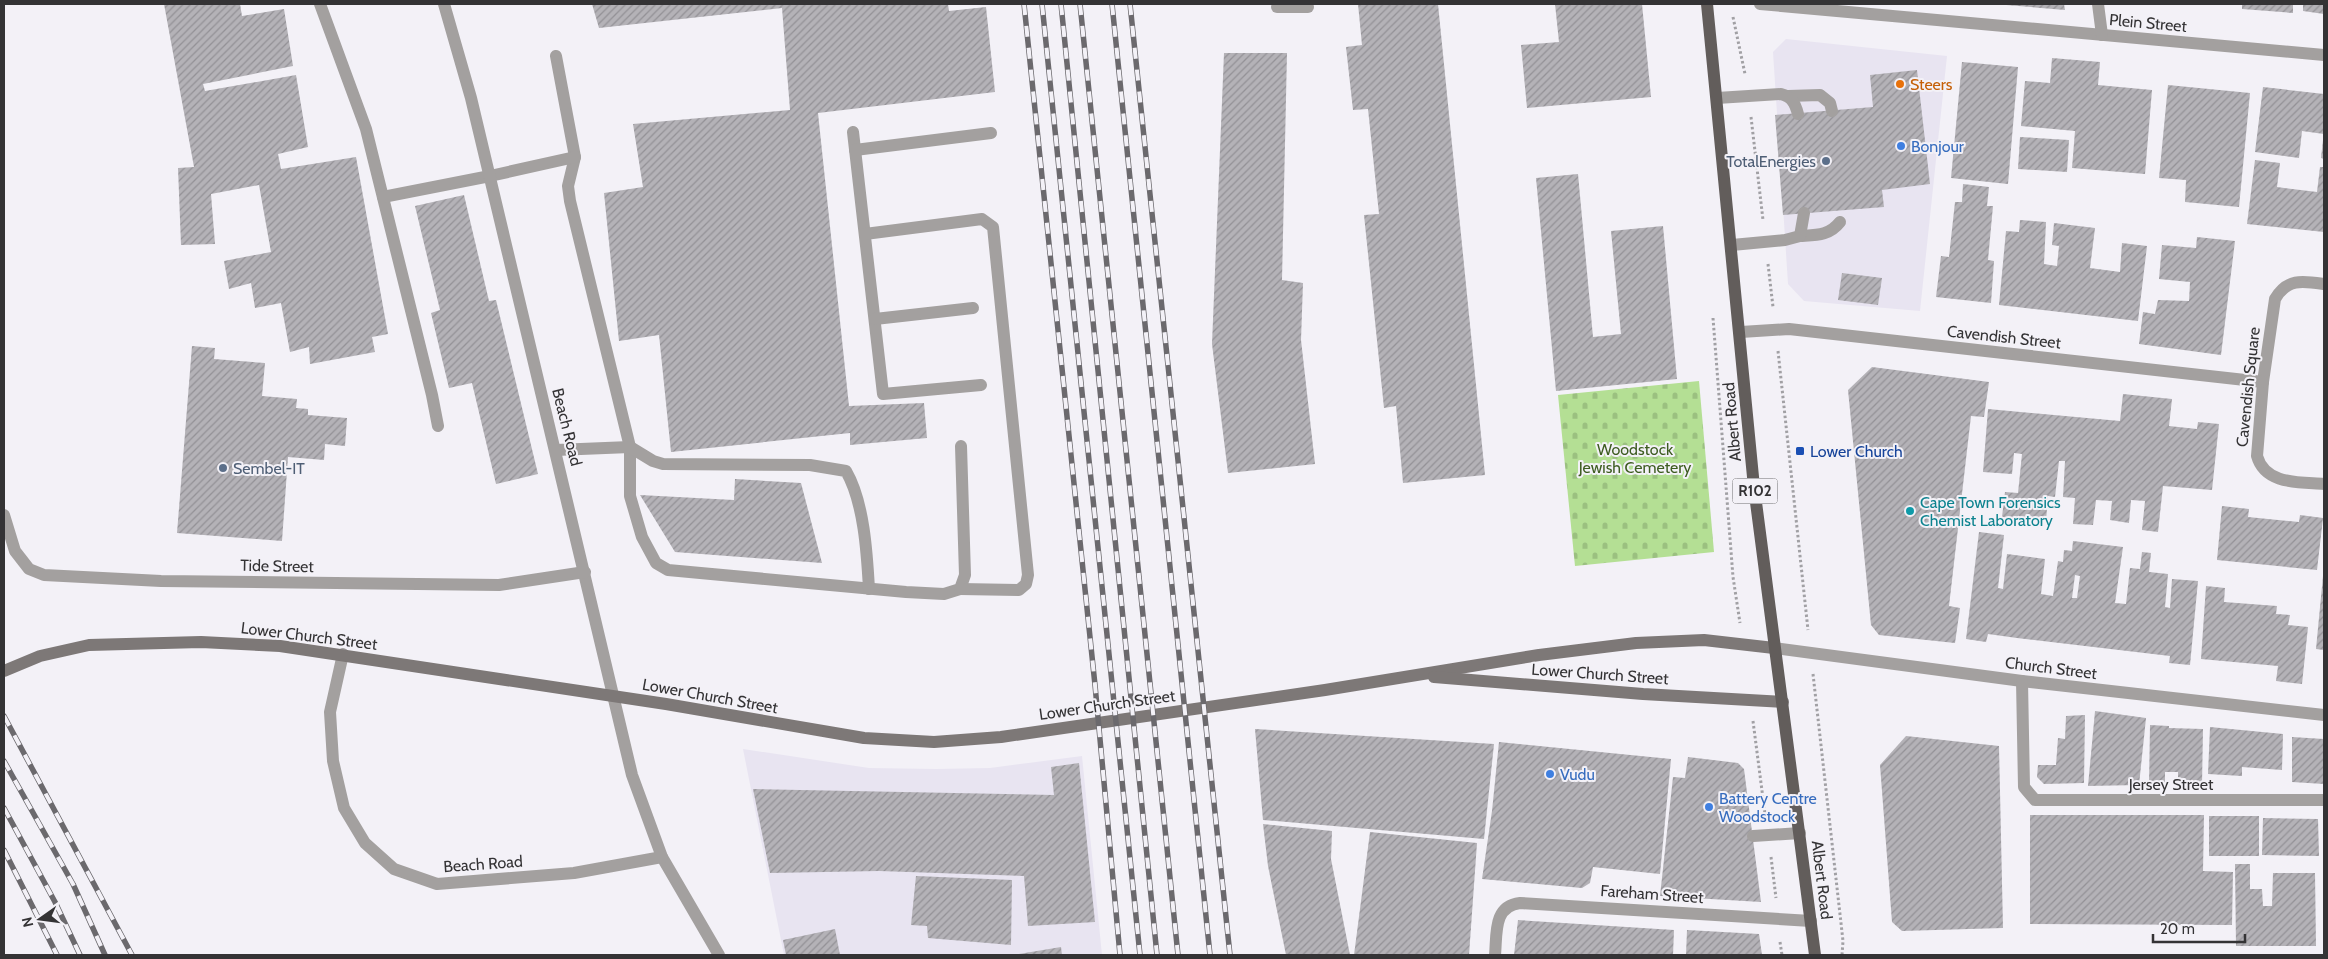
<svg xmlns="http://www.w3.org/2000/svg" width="2328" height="959" font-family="Cabin,sans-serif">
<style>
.built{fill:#e8e4f1}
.cemetery{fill:url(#cemetery-stones)}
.building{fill:url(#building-hatch);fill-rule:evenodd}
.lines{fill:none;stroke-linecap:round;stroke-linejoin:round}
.path{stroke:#a1a0a4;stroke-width:3;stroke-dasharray:2.5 2.5;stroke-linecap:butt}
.lane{stroke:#a3a09f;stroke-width:12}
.street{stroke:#a3a09f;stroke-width:12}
.secondary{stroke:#7d7877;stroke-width:12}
.primary{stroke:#625d5b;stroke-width:12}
.rail-casing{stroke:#6b696d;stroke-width:5.5}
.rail{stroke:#f3f1f7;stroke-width:4;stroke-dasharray:11;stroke-linecap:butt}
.food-dot{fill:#e8710a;stroke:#f3f1f7;stroke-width:2}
.shop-dot{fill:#3f7fe0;stroke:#f3f1f7;stroke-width:2}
.service-dot{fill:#5c6f8a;stroke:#f3f1f7;stroke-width:2}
.transit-dot{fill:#1a4fb4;stroke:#f3f1f7;stroke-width:2}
.culture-dot{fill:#0f9aa8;stroke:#f3f1f7;stroke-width:2}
.labels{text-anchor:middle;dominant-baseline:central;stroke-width:4;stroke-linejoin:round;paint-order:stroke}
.shield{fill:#f3f1f7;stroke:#6d6c6f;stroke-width:1}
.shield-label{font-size:15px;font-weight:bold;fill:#343335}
.street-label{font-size:16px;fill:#343335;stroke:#f3f1f7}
.food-label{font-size:16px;fill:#c56008;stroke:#f3f1f7;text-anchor:start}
.shop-label{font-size:16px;fill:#366cbe;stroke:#f3f1f7;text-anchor:start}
.service-label{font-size:16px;fill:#4e5e75;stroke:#f3f1f7;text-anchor:end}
.park-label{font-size:16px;fill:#3d5c20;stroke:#f3f1f7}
.transit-label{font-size:16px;fill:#164399;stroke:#f3f1f7;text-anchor:start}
.culture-label{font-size:16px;fill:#0d838f;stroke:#f3f1f7;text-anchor:start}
</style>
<defs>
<pattern id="cemetery-stones" width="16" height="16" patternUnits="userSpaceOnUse" patternTransform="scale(1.25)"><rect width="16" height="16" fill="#b4df94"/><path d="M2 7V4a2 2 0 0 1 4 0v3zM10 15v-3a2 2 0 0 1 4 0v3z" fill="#9bc080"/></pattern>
<pattern id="building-hatch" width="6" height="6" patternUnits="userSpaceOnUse" patternTransform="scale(1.25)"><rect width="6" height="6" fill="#b4b2b7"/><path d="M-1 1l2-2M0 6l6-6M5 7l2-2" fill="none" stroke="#939196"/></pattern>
</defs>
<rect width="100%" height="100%" fill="#f3f1f7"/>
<g class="built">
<polygon points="1786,39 1947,56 1920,311 1804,301 1788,284 1773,52"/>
<polygon points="743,749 869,768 936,769 990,768 1082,756 1102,955 784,955"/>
</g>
<polygon class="cemetery" points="1699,381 1714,552 1575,566 1558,395"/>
<g class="building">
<polygon points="164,4 240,4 242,16 284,9 293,66 203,84 205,91 296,75 308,147 278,154 281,169 356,157 388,334 372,337 375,352 310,364 309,347 290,352 281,303 255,308 251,283 229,289 224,261 271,252 259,185 211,194 215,244 181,245 178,168 194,167"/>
<polygon points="592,4 948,4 949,11 986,7 995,92 818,113 849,406 924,403 927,438 850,445 850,433 671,452 659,335 619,341 604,193 643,187 633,124 790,110 782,8 599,28"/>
<polygon points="1358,4 1438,4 1485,475 1403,483 1396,406 1384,408 1364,215 1379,214 1368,109 1353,110 1346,47 1362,45"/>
<polygon points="1555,4 1642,4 1651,97 1527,108 1521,45 1559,42"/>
<polygon points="2006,4 2064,4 2065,10 2006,5"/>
<polygon points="2242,4 2293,4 2293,13 2242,9"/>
<polygon points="2303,4 2324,4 2324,14 2303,11"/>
<polygon points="1224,53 1287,53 1282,280 1303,283 1301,340 1315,464 1228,473 1212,344"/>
<polygon points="2052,58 2100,62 2098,85 2152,90 2145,174 2072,168 2075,131 2021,126 2025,81 2050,83"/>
<polygon points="1962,62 2018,67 2008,184 1951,178"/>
<polygon points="1917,70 1930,184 1882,190 1884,207 1783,215 1775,115 1873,107 1870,75"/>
<polygon points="2168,85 2250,93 2239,207 2185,202 2186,180 2159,178"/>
<polygon points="2263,87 2324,94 2324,134 2302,131 2299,158 2255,152"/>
<polygon points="2020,137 2069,140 2067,172 2018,169"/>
<polygon points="2323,140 2324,140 2324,159 2321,158"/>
<polygon points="2255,160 2280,163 2277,187 2317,192 2320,167 2324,167 2324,232 2247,224"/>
<polygon points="1578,174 1593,337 1621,334 1611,231 1663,226 1677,379 1556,391 1536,178"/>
<polygon points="1963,184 1989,187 1987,206 1993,206 1988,260 1994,261 1991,303 1936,297 1941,256 1949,257 1955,202 1962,202"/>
<polygon points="464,195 489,301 496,300 538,474 496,484 472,383 449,388 431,313 440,310 415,206"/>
<polygon points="2020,220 2046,222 2044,264 2050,265 2057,266 2059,246 2052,245 2054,223 2095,228 2090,268 2120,272 2122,243 2147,246 2138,321 1999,305 2006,231 2019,232"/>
<polygon points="2197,237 2235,241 2221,355 2139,344 2143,312 2155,314 2158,300 2189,301 2190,282 2159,279 2162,245 2196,248"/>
<polygon points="1842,273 1882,278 1878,305 1838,300"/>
<polygon points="192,346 215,348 214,359 265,363 262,396 297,399 296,408 308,409 308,415 347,418 345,446 325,444 324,460 288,457 282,541 177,533"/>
<polygon points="1872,367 1989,382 1984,417 1971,416 1949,606 1960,608 1955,643 1879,635 1871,625 1848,390"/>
<polygon points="2123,394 2172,399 2169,426 2197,429 2198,422 2219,424 2212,490 2163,486 2158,532 2142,530 2145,501 2131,500 2129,523 2110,520 2112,501 2096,500 2093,525 2073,524 2075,498 2063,497 2065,461 2059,461 2055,497 2048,496 2046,521 2002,517 2005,492 2018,493 2022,454 2014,453 2012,474 1983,472 1988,409 2120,421"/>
<polygon points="735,479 801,483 822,563 675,552 640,495 734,500"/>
<polygon points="2222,506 2249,509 2248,517 2299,522 2300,515 2323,518 2317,570 2217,560"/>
<path d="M1979,532L2004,535L1998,588L2003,589L2007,554L2045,559L2041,594L2053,596L2058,561L2063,562L2064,550L2072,551L2073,541L2123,547L2115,603L2126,604L2130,568L2140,569L2142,552L2151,553L2149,572L2168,574L2165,607L2170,608L2172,579L2198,581L2190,665L2169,663L2170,656L2017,638L1988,634L1986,642L1966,639ZM2075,575L2080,576L2077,598H2072Z"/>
<polygon points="2323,576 2324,576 2324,650 2316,649"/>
<polygon points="2206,586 2225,588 2224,602 2277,606 2276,614 2290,615 2288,625 2308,627 2302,684 2276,681 2278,666 2201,659"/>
<polygon points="2095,711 2146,718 2139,785 2088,786"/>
<polygon points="2085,715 2084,783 2044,784 2037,777 2038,765 2056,765 2058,738 2065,739 2066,716"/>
<polygon points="2150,725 2169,726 2169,728 2203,729 2202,785 2178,785 2178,772 2165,772 2165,785 2149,785"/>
<polygon points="2210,727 2283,734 2282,770 2242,767 2242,776 2208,774"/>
<polygon points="1255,729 1494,744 1484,839 1263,820"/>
<polygon points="1906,736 1999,746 2003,928 1902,931 1892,922 1880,765"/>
<polygon points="2292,737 2324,739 2324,784 2292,782"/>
<polygon points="1499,742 1671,759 1660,874 1593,867 1590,883 1582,888 1482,879 1492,811"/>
<polygon points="1688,757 1738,763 1744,769 1761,902 1660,896 1673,777 1685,778"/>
<polygon points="1079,763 1095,922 1028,926 1024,876 879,871 770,873 753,789 1054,795 1051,767"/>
<polygon points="2030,815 2204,815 2203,871 2233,872 2232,925 2030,924"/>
<rect x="2209" y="816" width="50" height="40"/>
<polygon points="2263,818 2318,819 2319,856 2262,855"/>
<polygon points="1263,824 1332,831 1331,859 1350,955 1286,955 1268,866"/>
<polygon points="1370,832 1477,843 1469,955 1354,955"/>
<polygon points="2235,864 2250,864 2250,889 2262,889 2263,906 2272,906 2273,873 2315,873 2316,946 2236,946"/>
<polygon points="916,876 1012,880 1011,945 928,938 927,926 911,925"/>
<polygon points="1518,920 1674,930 1673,955 1514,955"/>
<polygon points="835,929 840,955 786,955 783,940"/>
<polygon points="1687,930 1759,934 1762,955 1686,955"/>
<polygon points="1061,947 1062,955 1019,955 1019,954"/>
</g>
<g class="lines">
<g class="path">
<polyline points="1733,17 1745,74"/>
<polyline points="1751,117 1763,220"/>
<polyline points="1768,264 1773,307"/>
<polyline points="1713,318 1733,577 1740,623"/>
<polyline points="1778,351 1808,630"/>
<polyline points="1813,674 1843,941 1842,955"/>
<polyline points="1753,721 1765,814"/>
<polyline points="1771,857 1776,898"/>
<polyline points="1780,942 1782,955"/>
</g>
<g class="lane">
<polyline points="320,4 366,129 432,395 438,426"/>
<polyline points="1277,7 1308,7"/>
<polyline points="556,56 575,157 568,186 570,201 630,447 630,496 642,537 656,563 668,570 906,592 944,594 960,589 965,575 961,446"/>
<polyline points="1788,96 1820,95 1830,103 1832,111"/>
<path d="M1717,98L1781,94C1792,97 1795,103 1798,114"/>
<polyline points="853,132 883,394 981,385"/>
<polyline points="855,150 991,133"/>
<polyline points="383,197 490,176 575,157"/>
<polyline points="865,234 982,219 993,227 1028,575 1026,584 1019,590 960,589"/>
<path d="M1800,236C1816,235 1829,236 1840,222"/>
<polyline points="1732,245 1785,240 1800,236 1804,213"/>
<polyline points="875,319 973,308"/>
<path d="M556,450L630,447L653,461L663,464L810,465L846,471C864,502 867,553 869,589"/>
<polyline points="1753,836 1800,833"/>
<path d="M1495,955C1497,934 1493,906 1520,903L1811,921"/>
</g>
<g class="street">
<polyline points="444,4 471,98 632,775 662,857 719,955"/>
<polyline points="1760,4 2324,55"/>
<polyline points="2098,4 2102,35"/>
<path d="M2324,284C2303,281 2287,278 2275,299L2263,382L2257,456C2265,485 2300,482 2324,484"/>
<polyline points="1741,332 1789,329 2263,382"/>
<polyline points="4,515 15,551 29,569 44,575 161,581 499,585 585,572"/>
<polyline points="1774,648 2022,681 2324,715"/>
<polyline points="343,654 330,712 333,761 344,808 365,843 394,869 437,884 574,873 662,857"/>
<polyline points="2022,681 2024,787 2035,800 2324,800"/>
</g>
<g class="secondary">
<polyline points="4,671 40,656 89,645 201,642 280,646 666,704 864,738 934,742 1001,737 1325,690 1539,655 1636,643 1704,640 1774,648"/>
<polyline points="1434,677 1643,694 1783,702"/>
</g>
<polyline class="primary" points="1707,4 1754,487 1815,955"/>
<g class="rail-casing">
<g id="rail">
<polyline points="1024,4 1095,685 1120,955"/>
<polyline points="1042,4 1140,955"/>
<polyline points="1061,4 1157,955"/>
<polyline points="1080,4 1178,955"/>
<polyline points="1112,4 1210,955"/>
<polyline points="1130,4 1230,955"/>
<polyline points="4,716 132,955"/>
<polyline points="4,761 73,884 105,955"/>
<polyline points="4,808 55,902 80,955"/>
<polyline points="4,850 57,955"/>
</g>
</g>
<use href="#rail" class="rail"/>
</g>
<circle class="food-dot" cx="1900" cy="84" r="5"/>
<g class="shop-dot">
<circle cx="1901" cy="146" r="5"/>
<circle cx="1550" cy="774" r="5"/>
<circle cx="1709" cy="807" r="5"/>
</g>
<g class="service-dot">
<circle cx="1826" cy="161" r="5"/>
<circle cx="223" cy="468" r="5"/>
</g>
<rect class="transit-dot" x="1795" y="446" width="10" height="10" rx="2.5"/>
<circle class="culture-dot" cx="1910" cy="511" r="5"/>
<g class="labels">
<rect class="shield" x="1732.5" y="478.5" width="45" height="25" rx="4"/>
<g class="shield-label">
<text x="1755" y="491">R102</text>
</g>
<g class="street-label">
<text transform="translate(2148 23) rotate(5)">Plein Street</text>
<text transform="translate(2004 337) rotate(6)">Cavendish Street</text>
<text transform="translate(2248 387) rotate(-84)">Cavendish Square</text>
<text transform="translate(1732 422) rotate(-95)">Albert Road</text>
<text transform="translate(567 427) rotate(76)">Beach Road</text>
<text transform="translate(277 566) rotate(1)">Tide Street</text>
<text transform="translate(309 636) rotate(7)">Lower Church Street</text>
<text transform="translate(2051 668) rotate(7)">Church Street</text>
<text transform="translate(1600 674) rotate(4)">Lower Church Street</text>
<text transform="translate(710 696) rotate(10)">Lower Church Street</text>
<text transform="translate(1107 705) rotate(-8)">Lower Church Street</text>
<text x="2171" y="784">Jersey Street</text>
<text transform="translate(483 864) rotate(-4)">Beach Road</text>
<text transform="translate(1822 880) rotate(83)">Albert Road</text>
<text transform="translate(1652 894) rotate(4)">Fareham Street</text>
</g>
<g class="food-label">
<text x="1910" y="84">Steers</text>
</g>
<g class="shop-label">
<text x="1911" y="146">Bonjour</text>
<text x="1560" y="774">Vudu</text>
<text x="1719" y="798">Battery Centre<tspan x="1719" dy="18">Woodstock</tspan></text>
</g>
<g class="service-label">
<text x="1816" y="161">TotalEnergies</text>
<text x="233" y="468" text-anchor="start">Sembel-IT</text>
</g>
<g class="park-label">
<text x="1635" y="449">Woodstock<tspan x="1635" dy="18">Jewish Cemetery</tspan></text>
</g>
<g class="transit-label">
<text x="1810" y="451">Lower Church</text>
</g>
<g class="culture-label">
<text x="1920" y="502">Cape Town Forensics<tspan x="1920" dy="18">Chemist Laboratory</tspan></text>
</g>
</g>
<rect width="2328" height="959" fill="none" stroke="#343335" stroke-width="10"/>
<g transform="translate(40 919) rotate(256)" stroke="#f3f1f7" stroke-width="4" paint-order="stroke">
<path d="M0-4L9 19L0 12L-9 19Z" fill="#343335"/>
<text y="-8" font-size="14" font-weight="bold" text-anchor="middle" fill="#343335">N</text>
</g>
<path d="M2153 934v8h92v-8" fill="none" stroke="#343335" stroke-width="2.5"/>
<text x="2160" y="934" font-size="15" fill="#343335" stroke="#f3f1f7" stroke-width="4" paint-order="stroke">20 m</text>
</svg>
